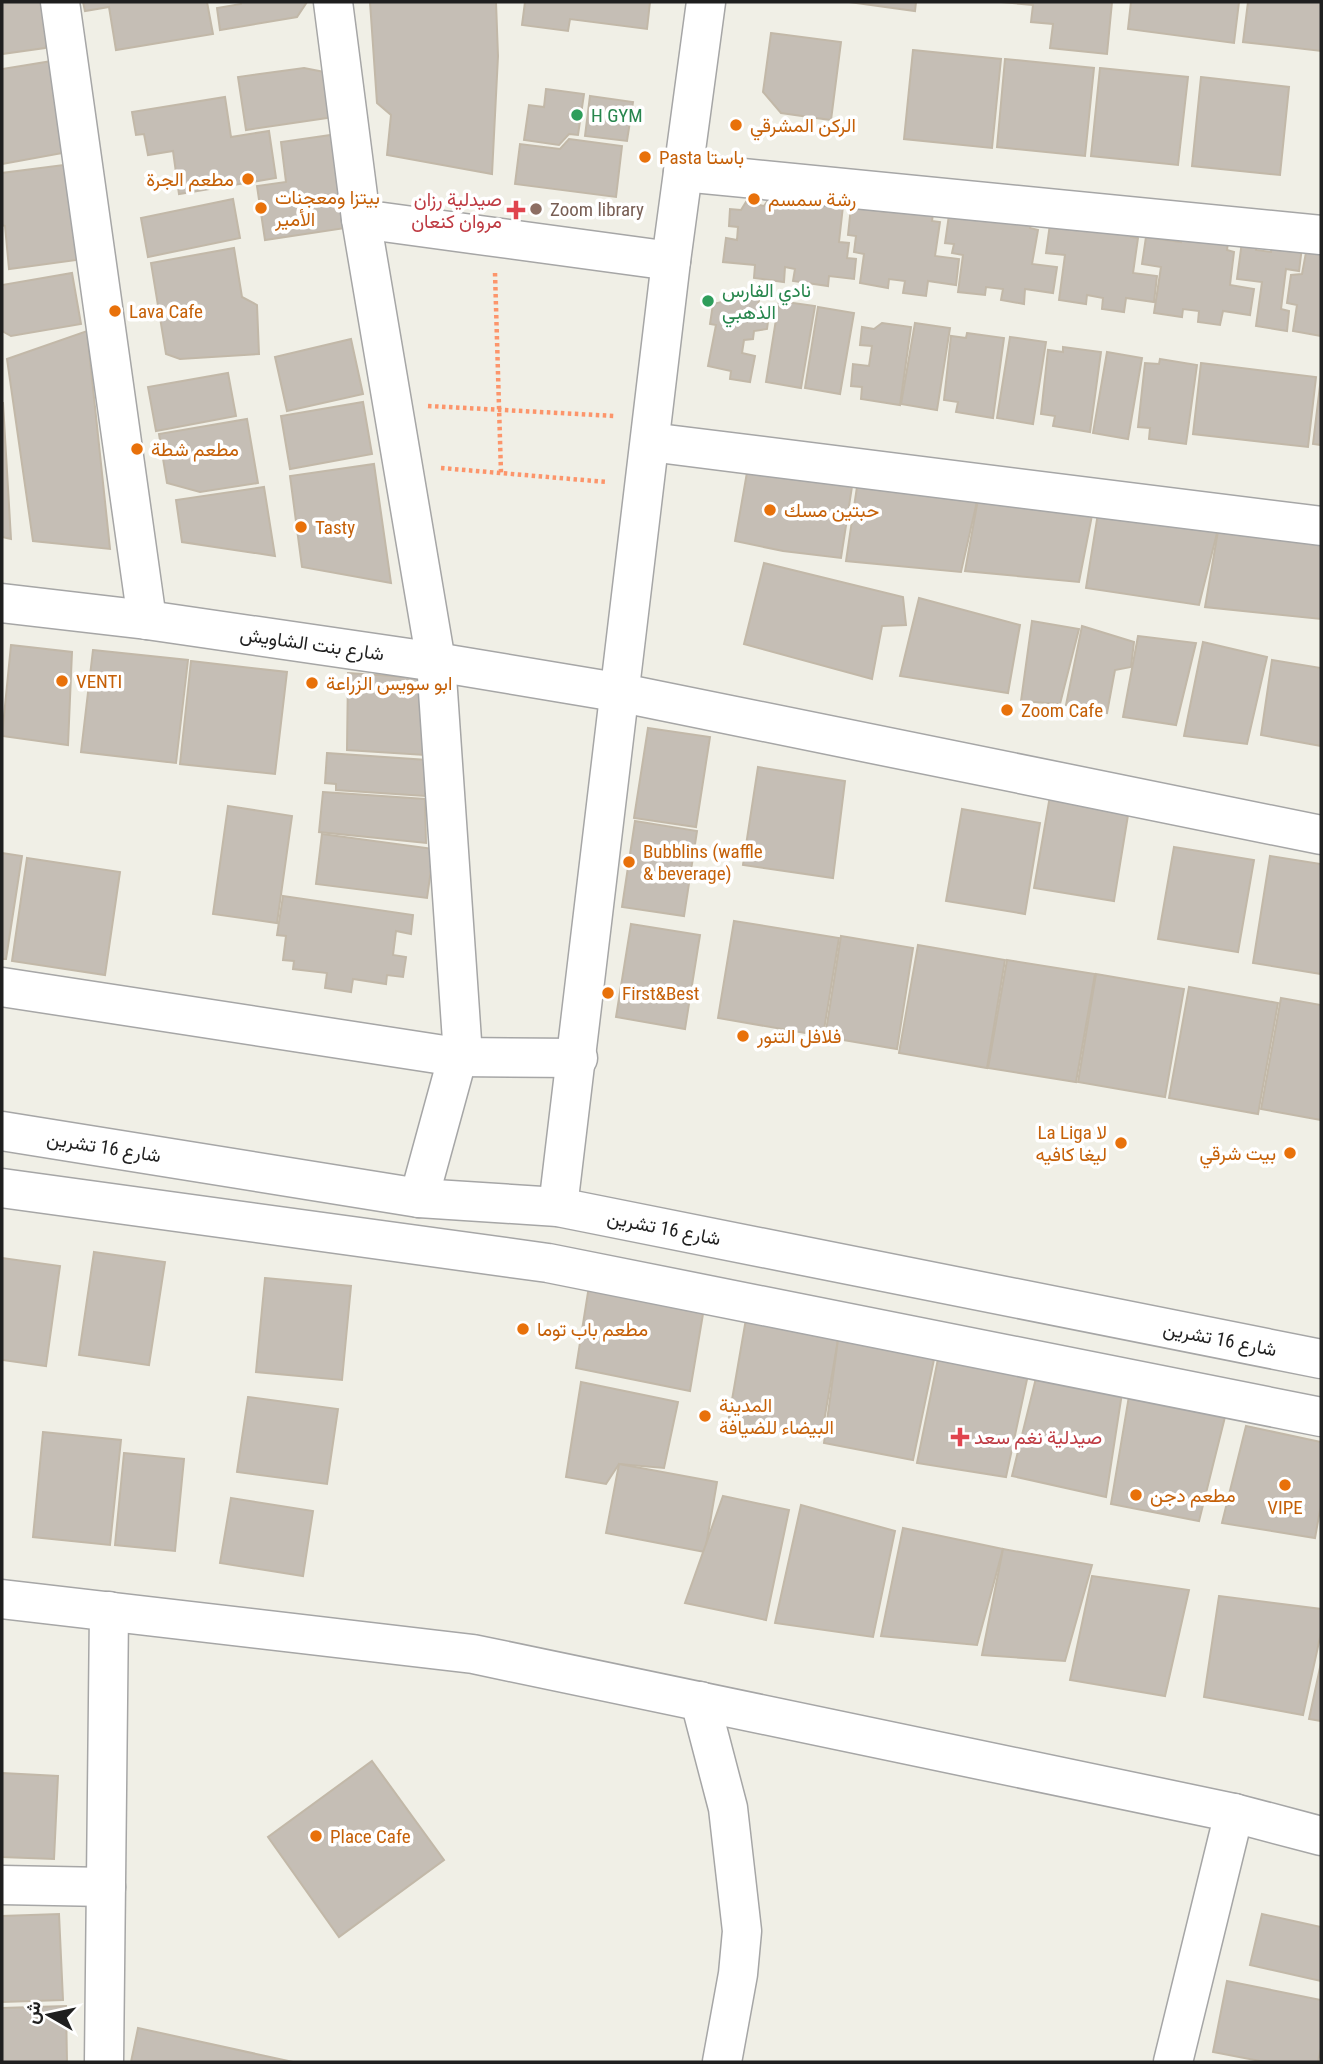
<svg xmlns="http://www.w3.org/2000/svg" width="1323" height="2064" font-family="'Roboto Condensed',Vazirmatn,sans-serif">
<style>
.building{fill:#c5beb5;stroke:#c2b8a8;stroke-width:2}
.lines{fill:none;stroke-linecap:round;stroke-linejoin:round}
.minor-casing{stroke:#a6a6a6;stroke-width:41}
.path{stroke:#fc956b;stroke-width:4.5;stroke-dasharray:3.5 3.5;stroke-linecap:butt}
.minor{stroke:#fff;stroke-width:38}
.leisure-dot{fill:#2e9e5b;stroke:#fff;stroke-width:2.5}
.food-dot{fill:#e8710a;stroke:#fff;stroke-width:2.5}
.education-dot{fill:#8d6e63;stroke:#fff;stroke-width:2.5}
.health-dot{fill:#e0444e;stroke:#fff;stroke-width:2.5}
.labels{text-anchor:middle;dominant-baseline:central;stroke-width:7;stroke-linejoin:round;paint-order:stroke}
.leisure-label{font-size:19px;fill:#27864d;stroke:#fff;text-anchor:start}
.food-label{font-size:19px;fill:#c56008;stroke:#fff;text-anchor:start}
.health-label{font-size:19px;fill:#be3a42;stroke:#fff;text-anchor:end}
.education-label{font-size:19px;fill:#785e54;stroke:#fff;text-anchor:start}
.street-label{font-size:19px;fill:#1f1f1f;stroke:#fff}
</style>
<rect width="100%" height="100%" fill="#f0efe6"/>
<g class="building">
<polygon points="2,2 50,2 56,31 45,48 2,54"/>
<polygon points="83,2 207,2 213,34 116,50 109,7 85,11"/>
<polygon points="241,2 307,2 297,17 220,30 217,8 241,4"/>
<polygon points="370,2 496,2 498,56 492,174 387,155 391,115 377,103"/>
<polygon points="525,2 650,2 647,29 570,19 568,31 522,25"/>
<polygon points="849,2 916,2 915,11"/>
<polygon points="1001,2 1112,2 1107,54 1050,48 1053,24 1031,22 1033,5"/>
<polygon points="1131,2 1239,2 1234,43 1128,29"/>
<polygon points="1248,2 1321,2 1321,51 1243,42"/>
<polygon points="771,33 841,42 831,120 781,113 763,92"/>
<polygon points="913,50 1001,59 992,148 904,139"/>
<polygon points="1005,59 1094,68 1085,156 997,147"/>
<polygon points="52,61 68,152 2,164 2,69"/>
<polygon points="304,68 335,74 338,109 327,118 246,130 238,77"/>
<polygon points="1100,68 1188,77 1178,165 1091,156"/>
<polygon points="1201,77 1289,87 1280,175 1192,166"/>
<polygon points="546,89 584,94 578,135 569,134 559,145 524,140 529,105 544,107"/>
<polygon points="590,96 633,102 627,141 585,136"/>
<polygon points="225,97 231,137 269,131 276,178 179,194 173,151 148,155 144,134 136,135 132,112"/>
<polygon points="338,134 352,227 265,240 257,186 286,182 281,142"/>
<polygon points="569,139 622,146 616,197 515,184 520,144 560,149"/>
<polygon points="71,164 84,259 9,269 5,226 2,225 2,173"/>
<polygon points="776,189 843,206 839,242 849,243 847,258 856,259 854,279 829,276 828,286 793,281 795,269 785,267 784,282 754,278 755,265 723,262 726,238 737,240 738,227 729,226 730,209 741,210 746,202 764,206"/>
<polygon points="233,199 240,238 148,257 141,218"/>
<polygon points="888,202 934,206 932,221 940,222 935,256 959,259 956,285 928,281 926,296 903,293 905,281 889,279 888,288 860,283 864,254 854,252 856,236 848,235 851,207 886,212"/>
<polygon points="1032,214 1030,228 1038,230 1032,264 1057,267 1053,293 1025,289 1024,304 1001,300 1003,289 986,287 985,295 958,292 963,255 952,253 954,244 945,243 949,215"/>
<polygon points="1133,222 1131,237 1138,238 1133,273 1157,276 1154,302 1126,298 1124,312 1102,309 1103,298 1087,295 1086,304 1059,300 1065,255 1046,253 1050,224"/>
<polygon points="1182,231 1229,235 1227,250 1234,252 1230,285 1254,289 1250,315 1223,311 1220,325 1198,322 1199,311 1183,309 1182,317 1154,313 1161,267 1142,264 1146,237 1181,242"/>
<polygon points="1243,234 1257,236 1256,250 1271,252 1274,235 1303,239 1299,271 1286,269 1281,309 1289,311 1287,331 1256,326 1262,282 1237,279"/>
<polygon points="1307,247 1321,249 1321,336 1293,331 1297,305 1287,303 1291,275 1302,274"/>
<polygon points="234,248 242,297 257,305 259,354 180,359 166,354 151,263"/>
<polygon points="72,273 81,324 11,336 2,331 2,285"/>
<polygon points="723,294 759,300 758,305 770,307 767,329 754,331 753,339 744,340 742,353 755,356 750,382 730,379 731,371 708,366 716,325 710,324 713,304 722,302"/>
<polygon points="779,301 815,306 801,388 766,382"/>
<polygon points="818,307 854,313 840,394 805,388"/>
<polygon points="882,323 911,327 900,405 861,399 862,387 851,386 853,364 869,366 872,346 860,345 862,327 874,329"/>
<polygon points="915,323 950,328 937,410 901,404"/>
<polygon points="87,331 110,549 33,541 7,359"/>
<polygon points="967,333 1004,338 993,418 956,412 958,402 944,400 951,336 966,338"/>
<polygon points="1010,337 1046,342 1033,424 997,418"/>
<polygon points="351,339 363,394 287,411 275,357"/>
<polygon points="1063,347 1101,352 1090,432 1053,426 1055,416 1041,414 1048,350 1063,352"/>
<polygon points="1107,352 1142,358 1128,439 1093,433"/>
<polygon points="1160,359 1197,365 1186,444 1149,439 1150,428 1138,427 1145,363 1159,364"/>
<polygon points="1201,363 1316,377 1308,447 1193,434"/>
<polygon points="228,373 236,416 156,431 148,387"/>
<polygon points="1321,377 1321,445 1313,444"/>
<polygon points="363,402 372,454 290,469 281,416"/>
<polygon points="2,403 3,403 11,539 2,537"/>
<polygon points="247,419 258,483 200,492 167,483 159,434"/>
<polygon points="749,461 853,480 841,558 783,551 735,541"/>
<polygon points="374,464 391,583 302,567 290,476"/>
<polygon points="858,480 980,488 961,572 846,561"/>
<polygon points="264,487 275,556 182,542 176,500"/>
<polygon points="980,488 1094,505 1079,582 965,571"/>
<polygon points="1099,507 1219,525 1199,605 1086,588"/>
<polygon points="1219,525 1321,538 1321,619 1205,607"/>
<polygon points="764,563 903,597 906,625 882,626 872,679 744,644"/>
<polygon points="919,598 1020,625 1008,693 900,676"/>
<polygon points="1032,621 1079,629 1060,704 1021,701"/>
<polygon points="1082,626 1134,642 1131,667 1115,670 1107,713 1066,705"/>
<polygon points="1138,636 1196,643 1176,725 1123,717"/>
<polygon points="1203,642 1267,657 1247,744 1184,736"/>
<polygon points="11,645 72,652 68,745 2,736"/>
<polygon points="93,650 188,660 176,763 81,752"/>
<polygon points="1272,660 1321,668 1321,746 1261,735"/>
<polygon points="191,661 287,672 275,774 180,764"/>
<polygon points="348,673 421,678 425,755 347,750"/>
<polygon points="648,728 710,737 696,827 634,818"/>
<polygon points="327,753 427,760 425,796 336,790 336,784 325,783"/>
<polygon points="758,767 845,781 833,878 743,865"/>
<polygon points="323,792 425,799 426,843 319,832"/>
<polygon points="1050,796 1129,809 1114,901 1034,888"/>
<polygon points="228,806 292,816 277,923 213,914"/>
<polygon points="962,809 1040,823 1025,914 946,901"/>
<polygon points="635,821 697,831 684,916 622,907"/>
<polygon points="322,834 434,849 427,898 316,884"/>
<polygon points="1174,847 1254,860 1238,952 1158,939"/>
<polygon points="2,853 22,856 6,959 2,959"/>
<polygon points="1270,856 1321,864 1321,974 1253,963"/>
<polygon points="27,858 120,872 105,975 12,961"/>
<polygon points="283,896 413,915 411,934 396,931 393,955 406,957 403,977 387,975 386,984 353,979 351,992 325,988 327,973 293,969 294,961 283,960 286,936 277,935"/>
<polygon points="734,921 839,938 823,1036 718,1018"/>
<polygon points="631,924 700,935 685,1029 616,1017"/>
<polygon points="841,936 913,948 897,1049 825,1037"/>
<polygon points="918,945 1005,960 987,1068 899,1053"/>
<polygon points="1007,960 1095,974 1076,1082 988,1068"/>
<polygon points="1096,974 1184,989 1165,1097 1078,1082"/>
<polygon points="1189,987 1278,1003 1258,1114 1169,1098"/>
<polygon points="1281,998 1321,1005 1321,1120 1261,1109"/>
<polygon points="94,1252 165,1262 149,1365 79,1355"/>
<polygon points="2,1258 60,1266 46,1366 2,1360"/>
<polygon points="265,1278 351,1286 342,1380 256,1372"/>
<polygon points="589,1286 704,1308 690,1391 576,1368"/>
<polygon points="746,1319 839,1334 821,1439 728,1423"/>
<polygon points="839,1332 937,1345 913,1460 824,1443"/>
<polygon points="940,1349 1029,1370 1006,1477 917,1463"/>
<polygon points="1036,1378 1122,1393 1106,1497 1012,1476"/>
<polygon points="581,1382 678,1402 664,1468 619,1464 606,1484 566,1477"/>
<polygon points="1131,1384 1226,1413 1199,1521 1111,1504"/>
<polygon points="248,1397 338,1409 327,1484 237,1472"/>
<polygon points="1246,1426 1321,1442 1321,1505 1315,1538 1222,1523"/>
<polygon points="43,1432 121,1440 110,1545 33,1537"/>
<polygon points="124,1453 184,1459 175,1551 115,1545"/>
<polygon points="619,1464 717,1482 705,1552 606,1533"/>
<polygon points="723,1496 789,1510 766,1620 685,1603"/>
<polygon points="231,1498 313,1511 303,1576 220,1563"/>
<polygon points="801,1505 895,1531 873,1637 775,1623"/>
<polygon points="903,1528 1003,1549 977,1645 881,1636"/>
<polygon points="1003,1549 1092,1565 1065,1661 982,1655"/>
<polygon points="1092,1576 1189,1590 1165,1696 1070,1680"/>
<polygon points="1219,1596 1321,1609 1321,1633 1303,1715 1204,1697"/>
<polygon points="1321,1663 1321,1721 1309,1719"/>
<polygon points="372,1761 444,1860 339,1937 268,1837"/>
<polygon points="2,1773 58,1776 54,1859 2,1857"/>
<polygon points="59,1914 63,2000 2,2002 2,1916"/>
<polygon points="1262,1914 1321,1927 1321,1981 1250,1965"/>
<polygon points="1227,1981 1321,2000 1321,2048 1318,2062 1265,2062 1213,2052"/>
<polygon points="66,2006 67,2062 2,2062 2,2008"/>
<polygon points="138,2028 293,2062 131,2062"/>
</g>
<g class="lines">
<g class="minor-casing">
<g id="minor">
<polyline points="60,2 147,620"/>
<polyline points="333,2 361,219 436,662 462,1041 419,1198"/>
<polyline points="683,172 1321,235"/>
<polyline points="361,219 671,261"/>
<polyline points="650,442 1321,526"/>
<polyline points="2,603 147,620 436,662 622,693 1321,835"/>
<polyline points="2,987 457,1057 578,1058"/>
<polyline points="2,1131 419,1198 558,1207 1321,1359"/>
<polyline points="2,1188 548,1263 1321,1417"/>
<polyline points="558,1207 671,261 706,2"/>
<polyline points="2,1599 473,1654 1234,1813 1321,1836"/>
<polyline points="700,1701 728,1808 742,1931 738,1974 722,2062"/>
<polyline points="2,1885 106,1887"/>
<polyline points="104,2062 109,1611"/>
<polyline points="1173,2062 1234,1813"/>
</g>
</g>
<g class="path">
<polyline points="495,273 501,473"/>
<polyline points="428,406 615,416"/>
<polyline points="441,468 607,482"/>
</g>
<use href="#minor" class="minor"/>
</g>
<g class="leisure-dot">
<circle cx="577" cy="115" r="7"/>
<circle cx="708" cy="301" r="7"/>
</g>
<g class="food-dot">
<circle cx="736" cy="125" r="7"/>
<circle cx="645" cy="157" r="7"/>
<circle cx="248" cy="179" r="7"/>
<circle cx="754" cy="199" r="7"/>
<circle cx="261" cy="208" r="7"/>
<circle cx="115" cy="311" r="7"/>
<circle cx="137" cy="449" r="7"/>
<circle cx="770" cy="510" r="7"/>
<circle cx="301" cy="527" r="7"/>
<circle cx="62" cy="681" r="7"/>
<circle cx="312" cy="683" r="7"/>
<circle cx="1007" cy="710" r="7"/>
<circle cx="629" cy="862" r="7"/>
<circle cx="608" cy="993" r="7"/>
<circle cx="743" cy="1036" r="7"/>
<circle cx="1121" cy="1143" r="7"/>
<circle cx="1290" cy="1153" r="7"/>
<circle cx="523" cy="1329" r="7"/>
<circle cx="705" cy="1416" r="7"/>
<circle cx="1285" cy="1485" r="7"/>
<circle cx="1136" cy="1495" r="7"/>
<circle cx="316" cy="1836" r="7"/>
</g>
<circle class="education-dot" cx="536" cy="209" r="7"/>
<g class="health-dot">
<path d="M512.5 199.5h7v7h7v7h-7v7h-7v-7h-7v-7h7z"/>
<path d="M956.5 1426.5h7v7h7v7h-7v7h-7v-7h-7v-7h7z"/>
</g>
<g class="labels">
<g class="leisure-label">
<text x="591" y="115">H GYM</text>
<text x="722" y="290">نادي الفارس<tspan x="722" dy="22">الذهبي</tspan></text>
</g>
<g class="food-label">
<text x="750" y="125">الركن المشرقي</text>
<text x="659" y="157">Pasta باستا</text>
<text x="234" y="179" text-anchor="end">مطعم الجرة</text>
<text x="275" y="197">بيتزا ومعجنات<tspan x="275" dy="22">الأمير</tspan></text>
<text x="768" y="199">رشة سمسم</text>
<text x="129" y="311">Lava Cafe</text>
<text x="151" y="449">مطعم شطة</text>
<text x="784" y="510">حبتين مسك</text>
<text x="315" y="527">Tasty</text>
<text x="76" y="681">VENTI</text>
<text x="326" y="683">ابو سويس الزراعة</text>
<text x="1021" y="710">Zoom Cafe</text>
<text x="643" y="851">Bubblins (waffle<tspan x="643" dy="22">&amp; beverage)</tspan></text>
<text x="622" y="993">First&amp;Best</text>
<text x="757" y="1036">فلافل التنور</text>
<text x="1107" y="1132" text-anchor="end">La Liga لا<tspan x="1107" dy="22">ليغا كافيه</tspan></text>
<text x="1276" y="1153" text-anchor="end">بيت شرقي</text>
<text x="537" y="1329">مطعم باب توما</text>
<text x="719" y="1405">المدينة<tspan x="719" dy="22">البيضاء للضيافة</tspan></text>
<text x="1150" y="1495">مطعم دجن</text>
<text x="1285" y="1507" text-anchor="middle">VIPE</text>
<text x="330" y="1836">Place Cafe</text>
</g>
<g class="health-label">
<text x="502" y="199">صيدلية رزان<tspan x="502" dy="22">مروان كنعان</tspan></text>
<text x="974" y="1437" text-anchor="start">صيدلية نغم سعد</text>
</g>
<g class="education-label">
<text x="550" y="209">Zoom library</text>
</g>
<g class="street-label">
<text transform="translate(312 644) rotate(8)">شارع بنت الشاويش</text>
<text transform="translate(104 1147) rotate(9)">شارع 16 تشرين</text>
<text transform="translate(664 1228) rotate(11)">شارع 16 تشرين</text>
<text transform="translate(1220 1339) rotate(11)">شارع 16 تشرين</text>
</g>
</g>
<rect width="1323" height="2064" fill="none" stroke="#1f1f1f" stroke-width="7"/>
<g transform="translate(49 2015) rotate(279)" stroke="#ffffff" stroke-width="5" paint-order="stroke">
<path d="M0-5L12 26L0 18L-12 26Z" fill="#1f1f1f"/>
<text y="-10" font-size="19" font-weight="bold" text-anchor="middle" fill="#1f1f1f">ش</text>
</g>
</svg>
